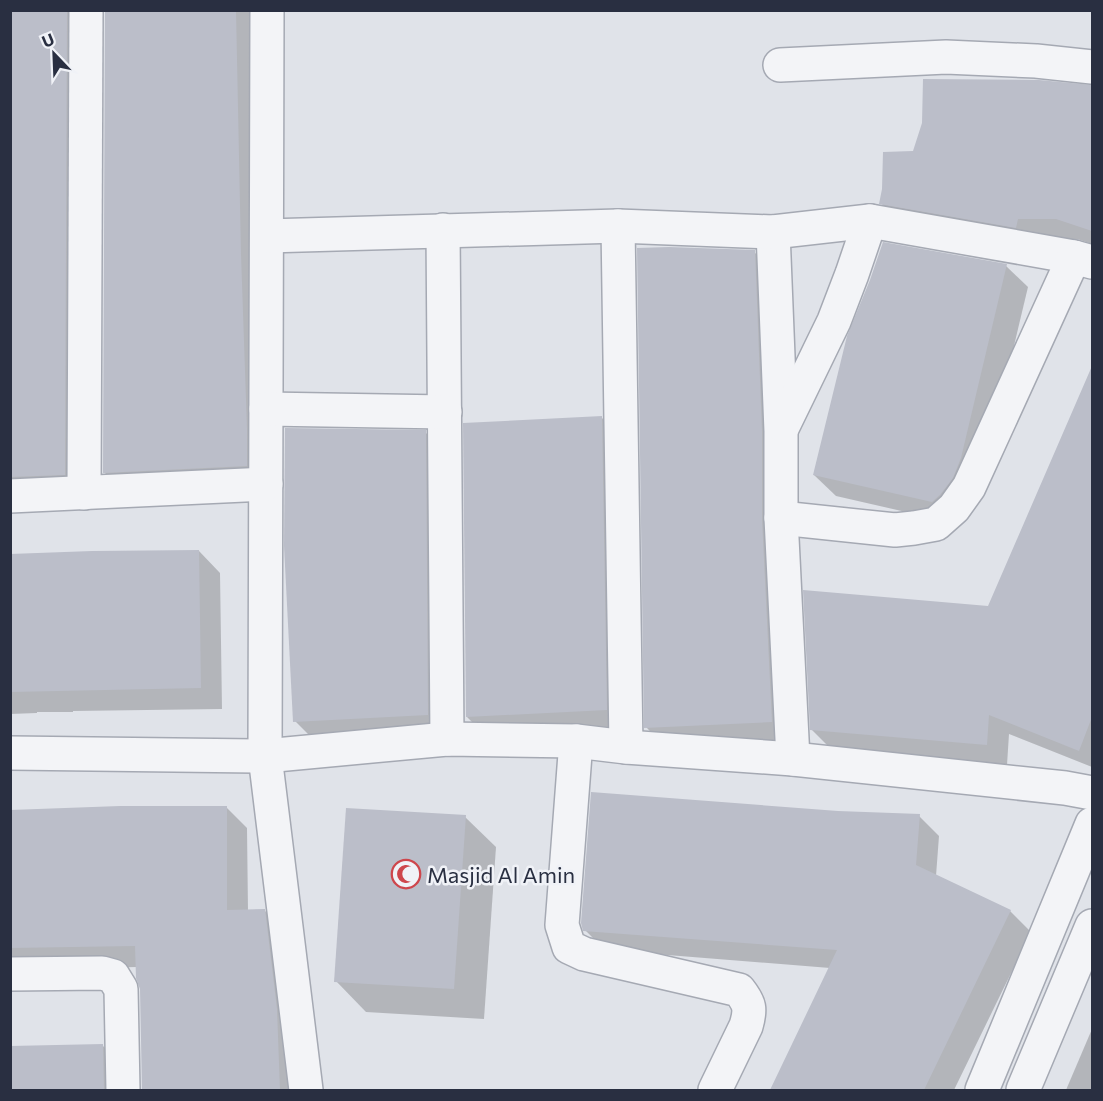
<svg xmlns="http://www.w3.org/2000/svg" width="1103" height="1101" font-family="Commissioner,sans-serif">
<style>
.shadow{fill:#0003}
.building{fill:#bbbec9}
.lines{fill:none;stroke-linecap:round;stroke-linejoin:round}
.street-casing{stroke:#a5a9b3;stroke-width:36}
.street{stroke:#f3f4f7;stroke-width:33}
.labels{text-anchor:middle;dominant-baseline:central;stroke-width:5;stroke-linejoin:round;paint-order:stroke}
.poi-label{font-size:22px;fill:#292f41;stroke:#f0f2f7;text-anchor:start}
</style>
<rect width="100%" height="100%" fill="#e0e3e9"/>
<g class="shadow">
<polygon points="10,10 105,10 97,12 84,493 10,499"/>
<polygon points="106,10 255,10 266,485 124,492 104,472"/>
<polygon points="1039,82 1092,86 1092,244 1077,239 1038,239 901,223 881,203 914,153"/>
<polygon points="754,252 776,273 793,742 667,749 646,727"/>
<polygon points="1006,266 1028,287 982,480 954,523 836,496 814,475"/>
<polygon points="1092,371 1092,767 1009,734 1007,765 832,750 812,730 989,608"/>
<polygon points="602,418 623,439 627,730 488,738 467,717"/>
<polygon points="425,432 446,453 449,735 316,742 295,721"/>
<polygon points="199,551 220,573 222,709 73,711 73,712 37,712 37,713 10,714 10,556"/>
<polygon points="226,807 247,828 248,911 264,910 285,931 300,1090 143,1090 141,988 137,967 10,970 10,811"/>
<polygon points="838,812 919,816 939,836 936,876 1010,911 1031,932 954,1090 771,1090 830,968 605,950 585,930"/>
<polygon points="465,817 496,847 484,1019 366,1012 336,981"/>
<polygon points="1092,1029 1092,1090 1066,1090"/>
<polygon points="103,1046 124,1067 124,1090 10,1090 10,1047"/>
</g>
<g class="building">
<polygon points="10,10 67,10 65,475 10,477"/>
<polygon points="105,10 236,10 241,254 247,429 247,466 103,473"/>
<polygon points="923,79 1039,80 1092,85 1092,231 1056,219 1018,219 1016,228 879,204 882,189 883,152 913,151 922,123"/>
<polygon points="883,242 1007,264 961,458 953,478 940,495 932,502 813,475 847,336 870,280"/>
<polygon points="669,247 755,250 762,431 762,519 772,722 644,728 637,248"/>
<polygon points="1092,366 1092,717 1079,751 989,715 987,745 810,730 803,590 988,606"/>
<polygon points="602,416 607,710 466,717 463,423"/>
<polygon points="285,428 426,430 428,715 293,722 284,546"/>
<polygon points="199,550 201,688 10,692 10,554 92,551"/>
<polygon points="591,792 838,811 920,814 916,865 1011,910 924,1090 770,1090 837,950 583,931 581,923"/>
<polygon points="120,806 227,806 227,910 265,909 277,1009 280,1090 142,1090 140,989 136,978 135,946 10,948 10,810"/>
<polygon points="346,808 466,815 454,989 334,982"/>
<polygon points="103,1044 104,1090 10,1090 10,1046"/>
</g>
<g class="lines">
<g class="street-casing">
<g id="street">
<polyline points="267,10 265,756 306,1090"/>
<polyline points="780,65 946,57 1036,61 1092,67"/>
<polyline points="618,226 626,747"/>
<polyline points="443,230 447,739"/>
<polyline points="773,232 781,431 781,518 793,759"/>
<polyline points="267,236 618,226 773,232 870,221 1074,257 1092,262"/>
<polyline points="266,409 445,412"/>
<polyline points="783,426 834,321 852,274 870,221"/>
<polyline points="84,493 86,10"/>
<polyline points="10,496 266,484"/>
<polyline points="781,518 895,530 914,528 936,524 954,508 969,487 1074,257"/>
<path d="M576,741L562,925L569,947L584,954L739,990C750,1004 751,1009 746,1026L715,1090"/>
<polyline points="10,753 265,756 447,739 576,741 626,747 793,759 1065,788 1092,793"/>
<polyline points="10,974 102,973 113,976 121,989 123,1090"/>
<polyline points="982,1090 1092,824"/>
<polyline points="1023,1090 1092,926"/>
</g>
</g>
<use href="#street" class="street"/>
</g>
<defs>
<g id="mosque-ring" transform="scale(1.5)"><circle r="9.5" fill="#f0f2f7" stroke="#ce464c" stroke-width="1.5"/><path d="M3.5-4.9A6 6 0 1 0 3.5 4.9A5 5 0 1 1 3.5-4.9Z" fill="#ce464c"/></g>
</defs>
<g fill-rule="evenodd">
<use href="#mosque-ring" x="406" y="874"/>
</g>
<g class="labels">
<g class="poi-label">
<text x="427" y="874">Masjid Al Amin</text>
</g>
</g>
<rect width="1103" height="1101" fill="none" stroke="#292f41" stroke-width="24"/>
<g transform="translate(54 54) rotate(337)" stroke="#f0f2f7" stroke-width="4.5" paint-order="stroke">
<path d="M0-4.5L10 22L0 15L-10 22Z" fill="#292f41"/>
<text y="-9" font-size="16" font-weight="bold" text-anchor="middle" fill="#292f41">U</text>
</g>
</svg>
